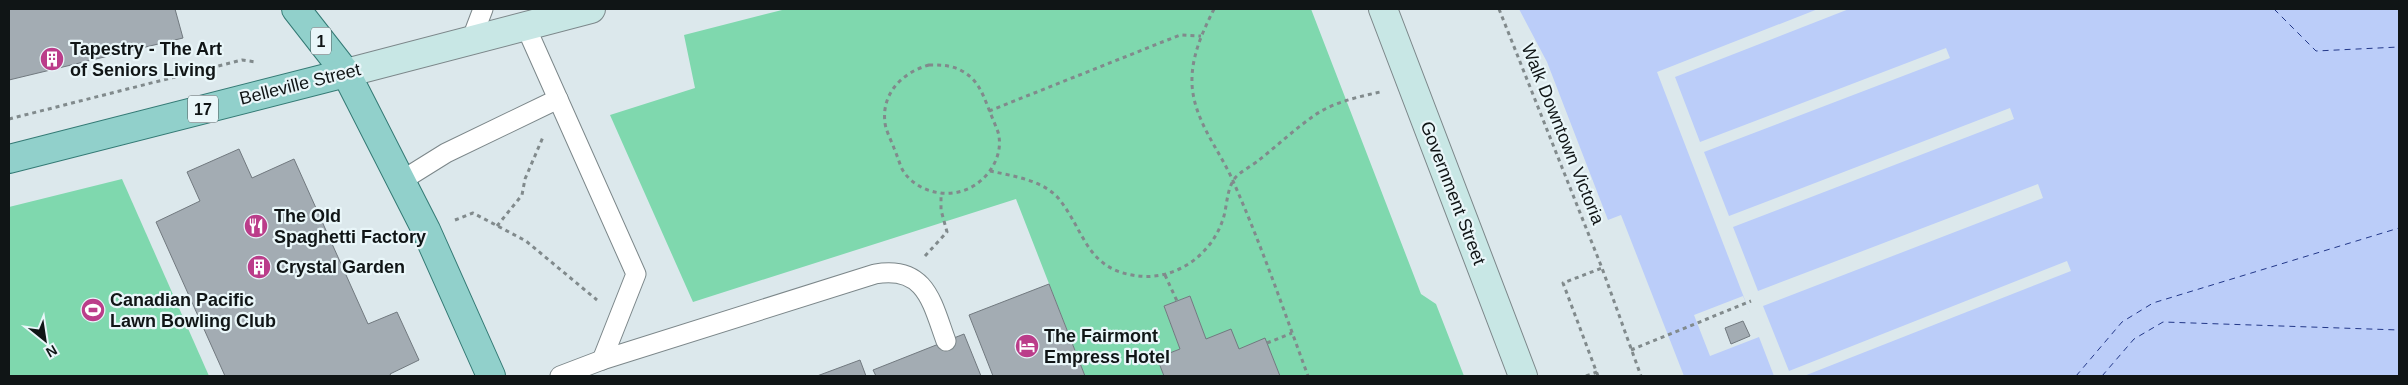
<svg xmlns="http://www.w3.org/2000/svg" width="2408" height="385" font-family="Arial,sans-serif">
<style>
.green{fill:#7fd8ae}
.water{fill:#bbcdf9}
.pier{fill:#dce8ec}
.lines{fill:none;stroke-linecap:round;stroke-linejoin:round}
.ferry{stroke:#233889;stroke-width:1;stroke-dasharray:6 5;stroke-linecap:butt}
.building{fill:#a3acb3;stroke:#71797f}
.service-casing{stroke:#7c878a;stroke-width:21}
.secondary-casing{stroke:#7c878a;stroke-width:30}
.primary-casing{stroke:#347a75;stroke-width:30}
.path{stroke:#818a8c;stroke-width:3;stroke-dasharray:4 4;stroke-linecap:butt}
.service{stroke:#fff;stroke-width:19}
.secondary{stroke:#c8e7e5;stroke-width:28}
.primary{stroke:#91d0cb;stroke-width:28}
.labels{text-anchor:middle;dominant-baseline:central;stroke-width:4.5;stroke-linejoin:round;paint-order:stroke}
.shield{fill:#e9f6f9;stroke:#51585a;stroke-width:1}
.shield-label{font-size:16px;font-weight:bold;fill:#101516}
.poi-label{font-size:18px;font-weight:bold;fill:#101516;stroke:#e9f6f9;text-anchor:start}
.street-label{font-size:18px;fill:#101516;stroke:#e9f6f9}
</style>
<rect width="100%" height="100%" fill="#dce8ec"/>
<g class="green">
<polygon points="786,9 1311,9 1421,294 1436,304 1464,376 1280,376 1265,339 1239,349 1206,339 1190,296 1164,306 1180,349 1157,358 1164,376 1085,376 1016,199 693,302 610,115 695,88 684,35"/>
<polygon points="122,179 209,376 9,376 9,207"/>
</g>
<polygon class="water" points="1519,9 2399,9 2399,376 1684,376 1621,215 1608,220 1547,62"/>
<polygon class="pier" points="1818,9 1849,9 1675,77 1700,142 1946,48 1950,58 1704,152 1729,216 2010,108 2014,119 1733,227 1758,291 2038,184 2043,198 1763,306 1789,371 2067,261 2071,271 1804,376 1774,376 1759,337 1710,356 1694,315 1743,296 1750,313 1657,72"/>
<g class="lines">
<g class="ferry">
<polyline points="2274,9 2316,51 2399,47"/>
<polyline points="2076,376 2122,322 2153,303 2399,228"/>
<polyline points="2102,376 2134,339 2163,322 2399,330"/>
</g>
</g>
<g class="building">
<polygon points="9,9 175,9 183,38 9,80"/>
<polygon points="239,149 252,178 294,159 368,324 397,312 419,360 390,374 391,376 225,376 156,222 200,201 187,172"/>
<polygon points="1049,284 1085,376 993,376 969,315"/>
<polygon points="1190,296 1206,339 1231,329 1239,349 1265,338 1280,376 1164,376 1157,358 1180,349 1164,306"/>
<polygon points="1743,321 1750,336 1731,344 1725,328"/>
<polygon points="964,334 981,376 876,376 873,370"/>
<polygon points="860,360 866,376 817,376"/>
</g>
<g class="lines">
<g class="service-casing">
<g id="service">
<polyline points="525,25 636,274 602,360"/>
<polyline points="472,38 483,9"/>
<polyline points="401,181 446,153 558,99"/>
<path d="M560,376L602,360L875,274C926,265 932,303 946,341"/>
</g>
</g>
<g class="secondary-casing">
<g id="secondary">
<polyline points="1383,9 1523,376"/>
<polyline points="346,73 591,9"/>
</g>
</g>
<g class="primary-casing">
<g id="primary">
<polyline points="296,9 346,73 426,230 491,376"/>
<polyline points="9,159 346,73"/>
</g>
</g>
<g class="path">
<path d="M1214,9C1202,33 1191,57 1192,84C1194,121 1219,149 1233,181C1261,244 1284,311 1308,376"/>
<polyline points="1499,9 1602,268 1641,376"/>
<path d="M929,65C941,65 952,65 962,71C977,79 982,92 988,107C991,115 995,124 998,132C1005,157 986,184 962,191C941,198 913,189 902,169C899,162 897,155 894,148C891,140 886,131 885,123C881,93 903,72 929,65Z"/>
<polyline points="989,111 1180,35 1201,36"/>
<polyline points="9,119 242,60 256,62"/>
<path d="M990,171C1013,176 1043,180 1059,199C1084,230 1086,267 1132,275C1171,283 1209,258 1222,222C1227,210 1226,193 1233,181C1237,173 1252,166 1259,160C1278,145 1296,128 1315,115C1334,102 1358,97 1380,92"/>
<polyline points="455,220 473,213 526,241 597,300"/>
<polyline points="497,226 522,195 525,179 543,137"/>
<polyline points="925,256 947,232 941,210 941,193"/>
<polyline points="1165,275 1177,301"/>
<polyline points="1267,343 1292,333"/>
<polyline points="1631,350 1751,301"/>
<polyline points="1586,376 1597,372"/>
<polyline points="1598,376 1563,283 1602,268"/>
</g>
<use href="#service" class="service"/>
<use href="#secondary" class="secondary"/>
<use href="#primary" class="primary"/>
</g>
<defs>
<g id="building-disc" transform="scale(1.25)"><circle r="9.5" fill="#bb3d8a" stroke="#e9f6f9"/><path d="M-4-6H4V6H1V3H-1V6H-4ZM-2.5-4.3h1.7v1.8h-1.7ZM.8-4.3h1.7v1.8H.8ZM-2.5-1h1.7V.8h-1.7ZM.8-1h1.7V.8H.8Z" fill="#fff"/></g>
<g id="restaurant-disc" transform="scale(1.25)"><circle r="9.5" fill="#bb3d8a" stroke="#e9f6f9"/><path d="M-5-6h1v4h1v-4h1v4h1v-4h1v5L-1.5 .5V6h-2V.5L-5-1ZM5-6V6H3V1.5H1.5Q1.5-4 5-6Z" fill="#fff"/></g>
<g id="stadium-disc" transform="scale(1.25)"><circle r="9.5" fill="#bb3d8a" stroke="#e9f6f9"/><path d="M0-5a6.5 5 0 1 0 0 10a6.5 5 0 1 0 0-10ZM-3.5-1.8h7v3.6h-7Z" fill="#fff"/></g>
<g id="hotel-disc" transform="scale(1.25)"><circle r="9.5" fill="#bb3d8a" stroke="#e9f6f9"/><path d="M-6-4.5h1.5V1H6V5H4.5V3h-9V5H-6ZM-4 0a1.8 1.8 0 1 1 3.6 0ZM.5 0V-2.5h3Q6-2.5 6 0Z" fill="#fff"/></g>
</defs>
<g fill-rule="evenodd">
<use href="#building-disc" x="52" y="59"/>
<use href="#restaurant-disc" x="256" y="226"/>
<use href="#building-disc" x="259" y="267"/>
<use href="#stadium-disc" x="93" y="310"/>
<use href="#hotel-disc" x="1027" y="346"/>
</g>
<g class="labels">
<g class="shield">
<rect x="311" y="27.5" width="20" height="27" rx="4"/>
<rect x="188" y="95.5" width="30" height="27" rx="4"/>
</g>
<g class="shield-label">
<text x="321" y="41">1</text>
<text x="203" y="109">17</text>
</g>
<g class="poi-label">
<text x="70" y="49">Tapestry - The Art<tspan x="70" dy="21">of Seniors Living</tspan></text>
<text x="274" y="216">The Old<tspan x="274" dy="21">Spaghetti Factory</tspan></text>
<text x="276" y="267">Crystal Garden</text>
<text x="110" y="300">Canadian Pacific<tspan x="110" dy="21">Lawn Bowling Club</tspan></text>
<text x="1044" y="336">The Fairmont<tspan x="1044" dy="21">Empress Hotel</tspan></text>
</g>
<g class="street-label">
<text transform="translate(300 84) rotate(-14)">Belleville Street</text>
<text transform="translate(1563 134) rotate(68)">Walk Downtown Victoria</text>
<text transform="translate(1453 193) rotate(69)">Government Street</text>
</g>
</g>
<rect width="2408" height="385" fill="none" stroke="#101516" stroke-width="20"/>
<g transform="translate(45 340) rotate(150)" stroke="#e9f6f9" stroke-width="4" paint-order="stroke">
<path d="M0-4L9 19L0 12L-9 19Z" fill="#101516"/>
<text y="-8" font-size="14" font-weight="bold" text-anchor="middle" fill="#101516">N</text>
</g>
</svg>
